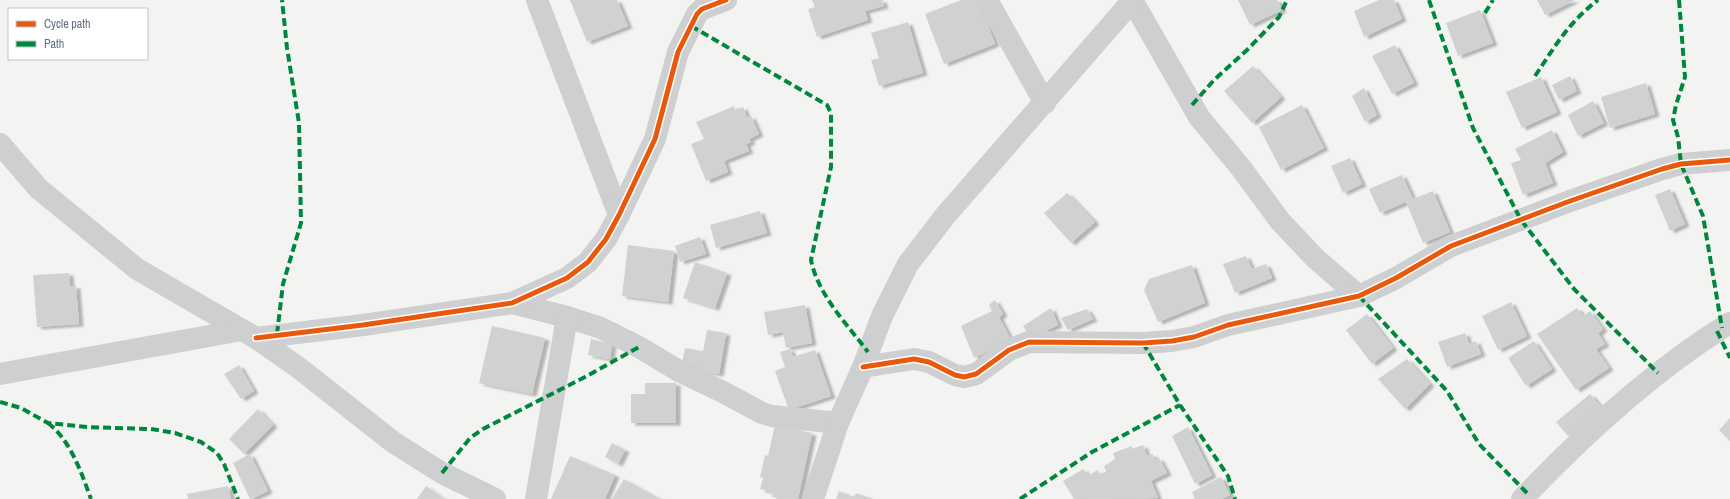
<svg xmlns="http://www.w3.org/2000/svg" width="1730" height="499" font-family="'Archivo Narrow',sans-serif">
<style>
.building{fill:#d0d2d2;filter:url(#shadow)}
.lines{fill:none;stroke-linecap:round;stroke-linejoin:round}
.minor{stroke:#cecfd0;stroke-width:22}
.quiet{stroke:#00873e;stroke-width:4;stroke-dasharray:8 4;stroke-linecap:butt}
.cycleway-casing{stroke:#fff;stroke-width:8}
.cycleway{stroke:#e8590c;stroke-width:5}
</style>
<defs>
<filter id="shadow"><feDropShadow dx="4.5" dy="2.5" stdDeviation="1" flood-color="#0004"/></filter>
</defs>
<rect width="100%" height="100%" fill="#f3f4f1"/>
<g class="building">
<polygon points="570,0 617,0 628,26 587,42"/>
<polygon points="812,0 882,0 884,6 865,11 868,20 817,37 808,9 815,7"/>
<polygon points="961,0 978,0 995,44 944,64 925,14"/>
<polygon points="1238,0 1277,0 1282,10 1250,25"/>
<polygon points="1379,0 1394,0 1402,19 1364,37 1354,11"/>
<polygon points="1537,0 1575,0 1545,15"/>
<polygon points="1480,10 1493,43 1458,56 1446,23"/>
<polygon points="908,22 923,73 879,86 871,60 879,58 871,33"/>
<polygon points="1395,45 1414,83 1392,94 1372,56"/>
<polygon points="1253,66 1281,97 1252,123 1224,91"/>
<polygon points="1570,76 1577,91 1559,100 1552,85"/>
<polygon points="1541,77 1557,112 1522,128 1506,92"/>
<polygon points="1646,83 1655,114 1610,128 1601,97"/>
<polygon points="1364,88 1377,115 1365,122 1352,96"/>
<polygon points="1593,101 1604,123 1578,136 1568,115"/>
<polygon points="1302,105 1324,148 1281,170 1259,127"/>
<polygon points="734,106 735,110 743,107 747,118 751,116 759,134 749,139 751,142 746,144 749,151 724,161 728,172 706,181 691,144 704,139 696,122"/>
<polygon points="1552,130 1563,152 1545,163 1553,183 1523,195 1511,163 1521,160 1515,149"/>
<polygon points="1350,158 1362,184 1343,193 1331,166"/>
<polygon points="1402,175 1413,199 1433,191 1450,232 1423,243 1406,202 1380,213 1369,189"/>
<polygon points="1670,189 1685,224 1670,231 1655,195"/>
<polygon points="1067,193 1095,222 1071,243 1044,213"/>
<polygon points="760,211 767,233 716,248 710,225"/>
<polygon points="700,237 706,254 680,262 675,246"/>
<polygon points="628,245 674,251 668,302 622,296"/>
<polygon points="1246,256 1252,269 1266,264 1272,278 1235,293 1223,264"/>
<polygon points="695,262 727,273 715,308 683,298"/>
<polygon points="1192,265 1205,303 1158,322 1144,290 1149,279"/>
<polygon points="69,273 70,286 76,286 79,324 37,327 33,275"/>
<polygon points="995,300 1003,314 999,317 1011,340 974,358 961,326 992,311 989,305"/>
<polygon points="1511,302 1527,336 1498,350 1482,316"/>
<polygon points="805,305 812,343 786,348 783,332 768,335 764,312"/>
<polygon points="1051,308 1058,325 1031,338 1023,326"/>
<polygon points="1577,308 1583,316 1590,311 1603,329 1598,333 1605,344 1596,349 1609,368 1576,390 1537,334"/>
<polygon points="1087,309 1093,319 1068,330 1061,318"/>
<polygon points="1367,314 1393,348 1372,364 1346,330"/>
<polygon points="492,326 545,338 532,394 479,383"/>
<polygon points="707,330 726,333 719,374 681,367 685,348 703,351"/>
<polygon points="1465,333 1469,344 1476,341 1481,354 1447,367 1438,342"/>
<polygon points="591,339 612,344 610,359 588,355"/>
<polygon points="1534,341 1552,369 1526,386 1508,358"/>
<polygon points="790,349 793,357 815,350 831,396 789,410 775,371 785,367 780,352"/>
<polygon points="1407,359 1430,384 1405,409 1378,379"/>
<polygon points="239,365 254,391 241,399 224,374"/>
<polygon points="645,383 676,383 676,423 631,423 631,394 645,394"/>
<polygon points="1590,394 1602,408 1568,436 1556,422"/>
<polygon points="258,409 273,425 244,454 229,439"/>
<polygon points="1730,418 1730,441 1719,430"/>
<polygon points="775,425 812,433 798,499 783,499 772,497 773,492 760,489 763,478 760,477 765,455 768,456"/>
<polygon points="1188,427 1212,475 1195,484 1172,436"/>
<polygon points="612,443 625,450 618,464 605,457"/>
<polygon points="1143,445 1147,456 1153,454 1154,460 1159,458 1167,473 1151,481 1158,498 1074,499 1063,481 1083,469 1088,476 1097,470 1100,474 1106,472 1104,466 1115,459 1113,453 1132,446 1132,449"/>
<polygon points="250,454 268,491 251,499 250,499 233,463"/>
<polygon points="570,456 615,475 605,499 551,499"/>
<polygon points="1221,477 1230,495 1221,499 1195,499 1192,492"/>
<polygon points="624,479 660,499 612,499"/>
<polygon points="228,486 231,499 188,499 187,494"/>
<polygon points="426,486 444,499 417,499"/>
<polygon points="839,491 854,497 856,493 873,499 836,499"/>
</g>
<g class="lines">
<g class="minor">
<polyline points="537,0 619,215"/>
<polyline points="987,0 1045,103"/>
<polyline points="1132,0 1199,117 1241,168 1280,221 1316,259 1359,296"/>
<polyline points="0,144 39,189 137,269 256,338 299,368 393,442 442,473 495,499"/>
<polyline points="512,303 567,317 601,328 639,347 679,371 721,391 762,413 772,416 838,423"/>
<polyline points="256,338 363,325 512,303 567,278 588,262 606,239 619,215 655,139 678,52 697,14 702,9 726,0"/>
<polyline points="863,367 914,359 929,362 955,375 964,377 976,374 1009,350 1029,342 1143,343 1172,341 1194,337 1228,325 1359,296 1396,278 1451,246 1570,201 1662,169 1681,164 1730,160"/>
<polyline points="0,374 242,330"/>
<polyline points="536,499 567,317"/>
<polyline points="813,499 838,423 863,367 882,316 908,264 945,216 1133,0"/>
<path d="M1522,499C1584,434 1653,370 1730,323"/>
</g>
<g class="quiet">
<polyline points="1429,0 1473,128 1521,220 1574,289 1658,373"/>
<polyline points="1679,0 1685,77 1676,105 1673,120 1678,137 1681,164 1703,216 1722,328"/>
<polyline points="1485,13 1493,0"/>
<path d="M691,26L820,101L827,105L831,113V167L811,260C818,295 847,324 868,352"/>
<path d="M1535,76C1556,45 1568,23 1598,0"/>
<polyline points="1192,105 1214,80 1247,50 1279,17 1287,0"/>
<polyline points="1359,296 1447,391 1479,444 1527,493"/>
<polyline points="1717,331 1730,358"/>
<polyline points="277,334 283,284 301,223 299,123 287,48 282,0"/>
<polyline points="1143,343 1180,405 1228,476 1235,499"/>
<polyline points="0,402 21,408 48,423 87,427 151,429 175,433 201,442 217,453 224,464 238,499"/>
<path d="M48,423C71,441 81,472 91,499"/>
<polyline points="442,473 470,438 483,429 585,377 639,347"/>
<polyline points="1020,499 1092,452 1180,405"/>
</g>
<g class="cycleway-casing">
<g id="cycleway">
<polyline points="256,338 363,325 512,303 567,278 588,262 606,239 619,215 655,139 678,52 697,14 702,9 726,0"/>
<polyline points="863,367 914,359 929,362 955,375 964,377 976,374 1009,350 1029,342 1143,343 1172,341 1194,337 1228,325 1359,296 1396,278 1451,246 1570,201 1662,169 1681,164 1730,160"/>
</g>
</g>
<use href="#cycleway" class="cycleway"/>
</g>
<rect x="8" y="8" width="140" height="52" fill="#ffffff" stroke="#bfc5ce"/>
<rect x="16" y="21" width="20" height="6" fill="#e8590c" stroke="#bfc5ce"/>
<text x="44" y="28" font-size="12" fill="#606f84">Cycle path</text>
<rect x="16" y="41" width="20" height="6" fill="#00873e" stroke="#bfc5ce"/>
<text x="44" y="48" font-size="12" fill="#606f84">Path</text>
</svg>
